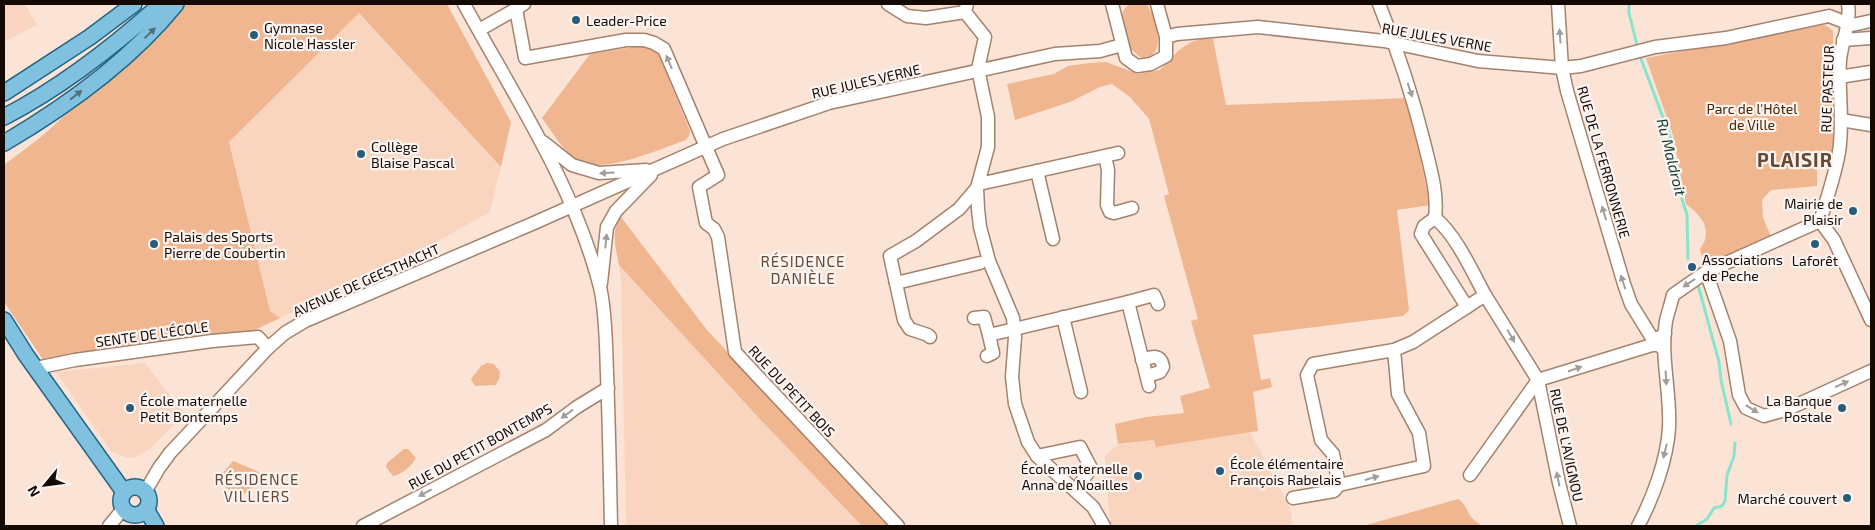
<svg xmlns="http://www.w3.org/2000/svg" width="1875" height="530" font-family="'Exo 2',sans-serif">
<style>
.built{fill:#f9d5bf}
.green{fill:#efb690}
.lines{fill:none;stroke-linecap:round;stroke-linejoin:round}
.stream{stroke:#8ae4cc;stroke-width:3}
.minor-casing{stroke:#a4826c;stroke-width:15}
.major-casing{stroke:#246686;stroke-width:18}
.minor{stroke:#fff;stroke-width:12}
.major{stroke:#81c1e0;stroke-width:15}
.oneway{fill:#506e7d}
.oneway2{fill:#a19d9a}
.poi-dot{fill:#285d79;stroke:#fcf4f0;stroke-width:2}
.labels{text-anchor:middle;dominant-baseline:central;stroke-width:4.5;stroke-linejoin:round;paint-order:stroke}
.poi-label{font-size:14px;fill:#140903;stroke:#fcf4f0;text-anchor:start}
.street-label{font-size:14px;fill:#140903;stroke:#fcf4f0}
.park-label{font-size:14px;fill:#482100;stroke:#fcf4f0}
.water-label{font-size:15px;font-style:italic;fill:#103a30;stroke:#fcf4f0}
.neighbourhood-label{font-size:15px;letter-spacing:1px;fill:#664833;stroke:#fcf4f0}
.district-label{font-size:19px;font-weight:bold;letter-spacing:1px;fill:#664833;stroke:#fcf4f0}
</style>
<rect width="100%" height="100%" fill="#fbe4d6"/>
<g class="built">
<polygon points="4,4 25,4 37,25 4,42"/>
<polygon points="359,13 501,167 490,212 404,260 352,286 280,318 270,312 229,142"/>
<polygon points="619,265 756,415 862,526 626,526 621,281"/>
<polygon points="145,363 184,414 150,449 134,458 125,457 112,452 56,372"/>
<polygon points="1250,432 1290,508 1293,526 1110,526 1105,456 1117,445 1154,440 1156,447"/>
</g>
<g class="green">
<polygon points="184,4 447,4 511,122 501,167 359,13 229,142 270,311 280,318 250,332 44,361 4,302 4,165 41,137 167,24"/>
<path d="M1129,4H1146C1156,15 1169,62 1140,57L1131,49L1122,17L1123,11Z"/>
<path d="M1823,25L1827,26L1833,31L1834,149L1828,159L1817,169V186L1771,190L1762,200L1763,218L1772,239L1706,269L1700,249C1714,230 1701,215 1686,204L1673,135L1646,58Z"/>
<polygon points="1201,39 1213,39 1226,105 1408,98 1430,205 1397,210 1409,310 1403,316 1253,335 1261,380 1270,378 1272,387 1253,392 1258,431 1156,447 1154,440 1118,444 1115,424 1146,417 1184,413 1180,396 1210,388 1191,321 1198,319 1164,196 1169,194 1149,119 1130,97 1112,84 1100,87 1070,102 1015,120 1007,84 1054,74 1068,66 1089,63 1106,62 1138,74 1160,70 1179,50 1191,42"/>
<path d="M640,46L651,47L658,53L690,131L689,136L686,140C660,149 601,176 576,160C562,150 552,131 542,118L590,54Z"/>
<path d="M621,217L707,330L890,526H862L756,415L619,265C616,248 610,232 621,217Z"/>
<polygon points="487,363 494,364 500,372 499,379 496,385 475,386 471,379 481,366"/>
<path d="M404,449H408L416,458C413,465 401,475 393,476L386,467L387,463Z"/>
<polygon points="233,461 257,471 264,478 239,498 217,480"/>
<path d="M1458,499C1470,507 1465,516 1480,524L1481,526H1363Z"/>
</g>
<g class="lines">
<g class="stream">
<polyline points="1629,4 1629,13 1637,45"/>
<polyline points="1641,59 1670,136 1681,196 1687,215 1688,259"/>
<polyline points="1698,285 1719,362 1721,380 1731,424"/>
<polyline points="1696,526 1707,519 1714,508 1722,506 1725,501 1727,475 1734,456 1735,443"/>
</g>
<g class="minor-casing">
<g id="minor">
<path d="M464,4C514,96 574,185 600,287C606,312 606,348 607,374C609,425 610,476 611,526"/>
<polyline points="524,4 516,9 525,58 626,40 644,40 654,43 664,49 718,175 699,187 706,223 714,229 718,237 735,352 898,526"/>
<polyline points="888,4 907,16 926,18 965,12"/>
<polyline points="967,4 965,12 985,37 978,69 988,117 988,147 977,188 978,209 980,227 989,261 1013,318 1015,337 1012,377 1015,404 1028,442 1037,456 1093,507 1104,526"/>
<polyline points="1112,4 1126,58 1137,66 1151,64 1166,56 1166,37 1157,4"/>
<path d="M1379,4C1398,51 1413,97 1425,146C1431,171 1438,194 1435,218"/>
<polyline points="1558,4 1562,68 1567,91 1624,284 1631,304 1652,338 1659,338 1665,333"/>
<polyline points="479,30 516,9"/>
<polyline points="1166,37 1177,34 1258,27 1384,41 1478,61 1562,68 1581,66 1655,47 1726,38 1829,16 1852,25 1871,21"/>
<polyline points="1843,40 1871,38"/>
<polyline points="1839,77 1871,72"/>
<polyline points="1841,120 1871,125"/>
<polyline points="543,142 572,165 599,173 646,170"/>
<polyline points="1105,156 1108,170 1107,205 1110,212 1114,213 1132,208"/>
<polyline points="1037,171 1053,239"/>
<polyline points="979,184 1118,153"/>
<path d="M1435,218C1456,235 1472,271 1485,295L1467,307L1421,234L1424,226Z"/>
<path d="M1820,221C1827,199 1835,175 1839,152C1844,121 1838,90 1840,60C1842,41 1851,22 1848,4"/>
<polyline points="1820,221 1834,240 1871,320"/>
<polyline points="1706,272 1730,341 1739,395 1746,408 1764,416 1788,409 1871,371"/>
<polyline points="601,283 607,227 616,211 651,175"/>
<polyline points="896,283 980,263"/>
<polyline points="1485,295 1538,380 1559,483 1570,526"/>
<polyline points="1128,302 1154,295 1158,304"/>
<polyline points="1063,317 1081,392"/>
<polyline points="974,318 984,317 989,335"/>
<polyline points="930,337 928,335 910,329 904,320 890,256 916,241 959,209 977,188"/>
<polyline points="1394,350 1398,394 1419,433 1424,466 1339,485 1333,454 1321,440 1307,375 1313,364 1394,350 1413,342 1467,307"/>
<polyline points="987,356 993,353 989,335 1128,302 1149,386"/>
<path d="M1142,360C1153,356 1161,354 1163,367L1160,372L1147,376"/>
<polyline points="36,368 75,360 212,341 258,337 268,348"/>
<polyline points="1538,380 1652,345 1659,345 1662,348"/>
<polyline points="1037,456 1080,447 1091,468 1076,490"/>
<polyline points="1470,475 1538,380"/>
<polyline points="145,492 159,468 170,453 268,348 285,333 305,321 534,223 723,139 829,103 1055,54 1100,51 1122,45"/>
<polyline points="1293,498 1334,491 1339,485"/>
<polyline points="109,526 123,509"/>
<polyline points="363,526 546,430 577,407 608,388"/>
<path d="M1638,526C1653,498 1667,460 1669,428C1671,393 1660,356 1666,321C1668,312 1671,304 1673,295L1706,272L1820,221"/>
</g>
</g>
<g class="major-casing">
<g id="major">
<polyline points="4,93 90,37 134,4"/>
<path d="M4,117C62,87 112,48 161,4"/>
<path d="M4,143C67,106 130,61 176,4"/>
<polyline points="4,320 26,355 124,492"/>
<circle cx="135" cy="501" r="14"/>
<polyline points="146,509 156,526"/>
</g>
</g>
<use href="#minor" class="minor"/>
<use href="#major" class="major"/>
</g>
<defs><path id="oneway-solid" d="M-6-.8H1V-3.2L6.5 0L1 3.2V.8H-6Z" transform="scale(1.25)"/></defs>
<g class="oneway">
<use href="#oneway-solid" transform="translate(150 33) rotate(-44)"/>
<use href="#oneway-solid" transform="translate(76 95) rotate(-38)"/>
</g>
<g class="oneway2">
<use href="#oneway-solid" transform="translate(1560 36) rotate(-94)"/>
<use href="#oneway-solid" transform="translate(669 62) rotate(-113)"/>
<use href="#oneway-solid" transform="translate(1410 90) rotate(71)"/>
<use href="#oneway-solid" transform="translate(607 173) rotate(177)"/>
<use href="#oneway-solid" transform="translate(1604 213) rotate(-107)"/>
<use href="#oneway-solid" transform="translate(606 241) rotate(-84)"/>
<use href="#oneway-solid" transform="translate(1623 282) rotate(-108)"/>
<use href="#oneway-solid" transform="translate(1689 283) rotate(146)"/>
<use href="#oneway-solid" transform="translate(1511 336) rotate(60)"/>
<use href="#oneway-solid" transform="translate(1575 369) rotate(-19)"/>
<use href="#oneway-solid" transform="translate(1666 378) rotate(87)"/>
<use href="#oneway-solid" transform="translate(1842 384) rotate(-24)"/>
<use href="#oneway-solid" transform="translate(1752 409) rotate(31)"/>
<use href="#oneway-solid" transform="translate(567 414) rotate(144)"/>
<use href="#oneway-solid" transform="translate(1665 451) rotate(104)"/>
<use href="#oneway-solid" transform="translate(1372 478) rotate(-16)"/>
<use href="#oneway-solid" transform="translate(1558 479) rotate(-101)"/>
<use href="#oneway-solid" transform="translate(425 493) rotate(152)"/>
</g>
<g class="poi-dot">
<circle cx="576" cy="20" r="5"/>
<circle cx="254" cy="35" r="5"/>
<circle cx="361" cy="154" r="5"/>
<circle cx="1853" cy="211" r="5"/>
<circle cx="154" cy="244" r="5"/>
<circle cx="1815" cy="244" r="5"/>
<circle cx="1692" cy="267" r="5"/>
<circle cx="130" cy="408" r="5"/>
<circle cx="1842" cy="408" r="5"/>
<circle cx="1220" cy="471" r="5"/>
<circle cx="1138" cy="476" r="5"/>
<circle cx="1847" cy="498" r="5"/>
</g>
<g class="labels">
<g class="poi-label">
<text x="586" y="20">Leader-Price</text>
<text x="264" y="27">Gymnase<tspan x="264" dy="16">Nicole Hassler</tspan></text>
<text x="371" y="146">Collège<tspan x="371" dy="16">Blaise Pascal</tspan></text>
<text x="1843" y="203" text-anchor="end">Mairie de<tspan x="1843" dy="16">Plaisir</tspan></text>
<text x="164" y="236">Palais des Sports<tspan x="164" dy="16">Pierre de Coubertin</tspan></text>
<text x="1702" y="259">Associations<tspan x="1702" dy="16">de Peche</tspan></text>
<text x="1815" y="260" text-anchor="middle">Laforêt</text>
<text x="140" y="400">École maternelle<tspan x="140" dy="16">Petit Bontemps</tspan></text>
<text x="1832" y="400" text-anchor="end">La Banque<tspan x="1832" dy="16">Postale</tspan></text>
<text x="1230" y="463">École élémentaire<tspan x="1230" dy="16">François Rabelais</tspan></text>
<text x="1128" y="468" text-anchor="end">École maternelle<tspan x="1128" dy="16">Anna de Noailles</tspan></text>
<text x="1837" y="498" text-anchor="end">Marché couvert</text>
</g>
<g class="street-label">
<text transform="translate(1437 37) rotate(10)">RUE JULES VERNE</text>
<text transform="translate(866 81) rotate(-13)">RUE JULES VERNE</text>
<text transform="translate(1827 89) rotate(-88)">RUE PASTEUR</text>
<text transform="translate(1604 162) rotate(74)">RUE DE LA FERRONNERIE</text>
<text transform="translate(366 280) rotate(-24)">AVENUE DE GEESTHACHT</text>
<text transform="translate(152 334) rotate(-8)">SENTE DE L'ÉCOLE</text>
<text transform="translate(792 391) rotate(47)">RUE DU PETIT BOIS</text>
<text transform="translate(1567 445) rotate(78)">RUE DE L'AVIGNOU</text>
<text transform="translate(480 446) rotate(-29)">RUE DU PETIT BONTEMPS</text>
</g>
<g class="park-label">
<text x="1752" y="108">Parc de l'Hôtel<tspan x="1752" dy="16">de Ville</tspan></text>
</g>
<g class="water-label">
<text transform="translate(1672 157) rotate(76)">Ru Maldroit</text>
</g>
<g class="neighbourhood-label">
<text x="803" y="261">RÉSIDENCE<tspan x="803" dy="17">DANIÈLE</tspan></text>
<text x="257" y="479">RÉSIDENCE<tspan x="257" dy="17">VILLIERS</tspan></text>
</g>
<g class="district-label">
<text x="1795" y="159">PLAISIR</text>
</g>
</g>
<rect width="1875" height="530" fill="none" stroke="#140903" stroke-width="10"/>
<g transform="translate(45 485) rotate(241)" stroke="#fcf4f0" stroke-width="4" paint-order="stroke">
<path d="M0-4L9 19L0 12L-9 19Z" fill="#140903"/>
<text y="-8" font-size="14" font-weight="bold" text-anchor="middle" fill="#140903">N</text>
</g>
</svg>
